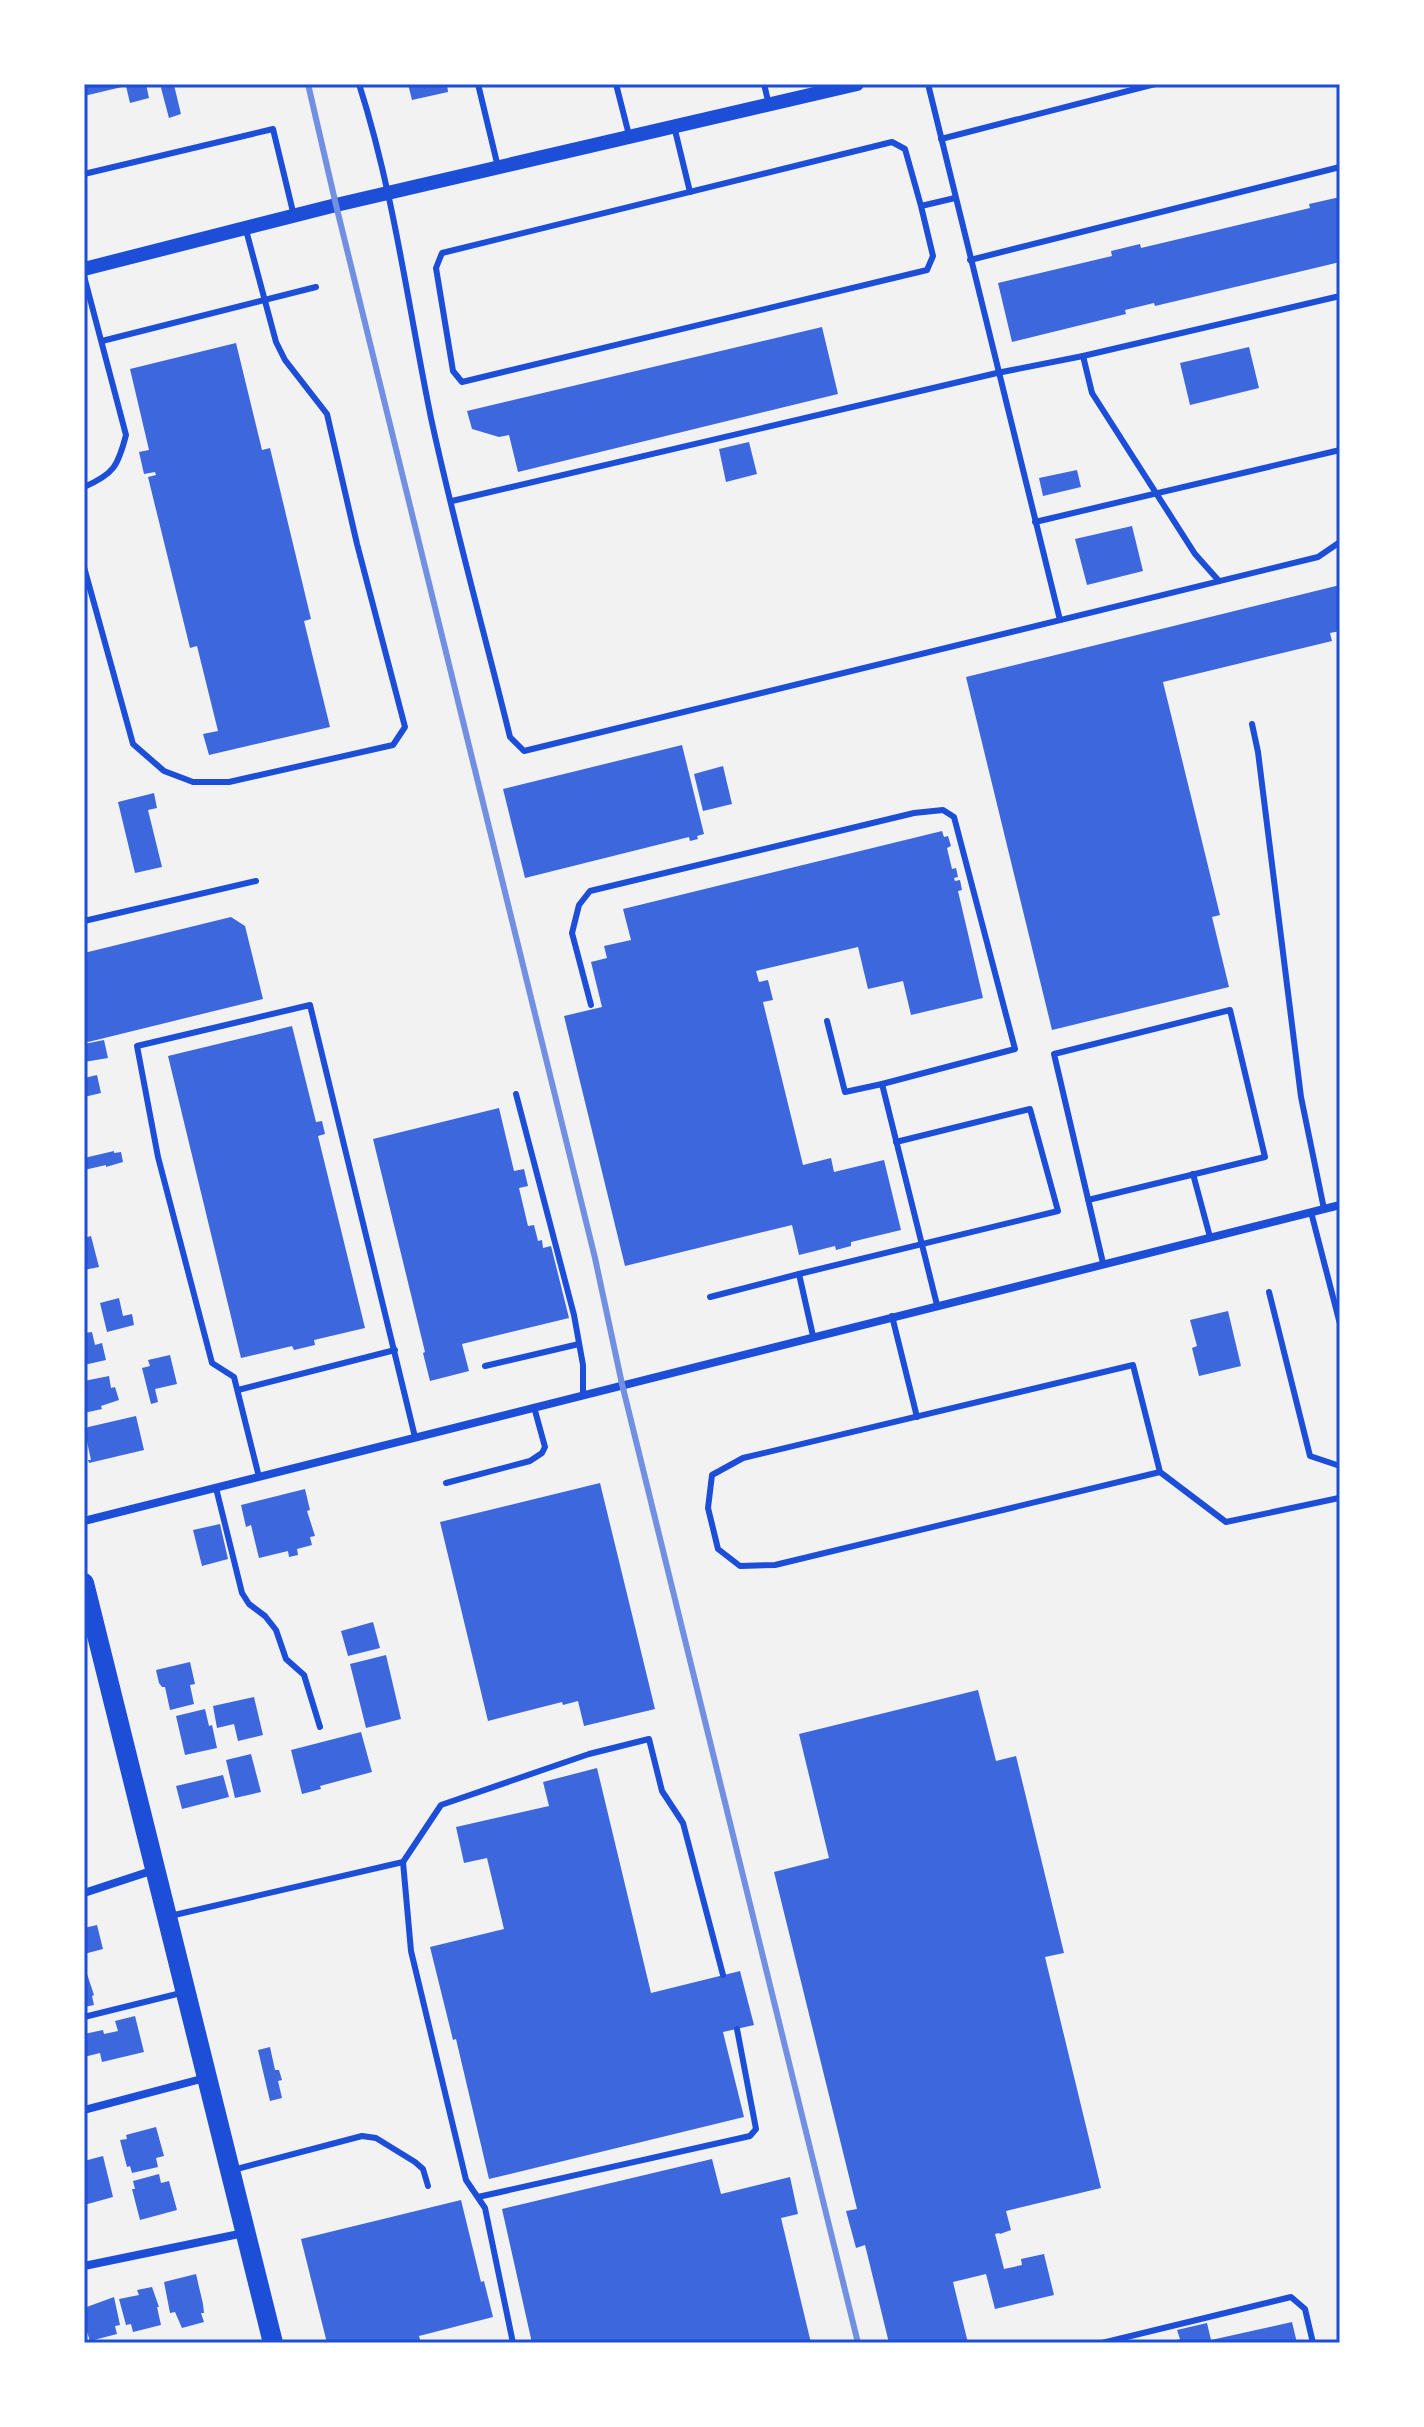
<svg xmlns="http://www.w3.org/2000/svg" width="1424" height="2427" font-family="Montserrat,sans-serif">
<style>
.building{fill:#3d67dc}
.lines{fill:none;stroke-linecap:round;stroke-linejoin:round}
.service{stroke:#1d4ed8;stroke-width:6}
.minor{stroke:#1d4ed8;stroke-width:8}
.tertiary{stroke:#1d4ed8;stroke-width:14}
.primary{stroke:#1d4ed8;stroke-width:20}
.rail{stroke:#7290e2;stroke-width:6}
.neatline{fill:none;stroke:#1d4ed8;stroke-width:3}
</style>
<rect width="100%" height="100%" fill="#f2f2f2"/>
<g class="building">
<polygon points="84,84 146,84 149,98 130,103 126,86 84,96"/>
<polygon points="163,84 174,85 181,114 169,118 161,88"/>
<polygon points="408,84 447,84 448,92 412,100"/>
<polygon points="1340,197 1340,262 1155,306 1154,303 1125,310 1126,314 1012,342 998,283 1112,256 1111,251 1140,244 1141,248 1310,208 1309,204"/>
<polygon points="822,327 838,394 518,472 509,435 499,437 472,429 467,411"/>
<polygon points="236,343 262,450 270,448 311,619 304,621 330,727 209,755 203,734 218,731 197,646 190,648 148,477 156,475 155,472 144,474 139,452 149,450 130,369"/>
<polygon points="1249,347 1259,388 1190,405 1180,363"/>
<polygon points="749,442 757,474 726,482 719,449"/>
<polygon points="1077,470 1081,487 1043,496 1039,478"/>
<polygon points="1132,526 1143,571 1087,585 1075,539"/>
<polygon points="1340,585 1340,631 1330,633 1332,641 1163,682 1220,915 1212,917 1229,987 1052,1030 966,677"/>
<polygon points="682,745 704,834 697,836 698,839 690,841 689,837 525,878 503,789"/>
<polygon points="723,766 732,804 703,811 694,774"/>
<polygon points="154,793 157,808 148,810 162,867 135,873 118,802"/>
<polygon points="942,831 944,837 948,836 951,846 947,848 952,869 956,868 958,877 954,878 955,881 960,880 962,890 958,891 983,998 911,1015 903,981 868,989 858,947 756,971 759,982 768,980 773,1000 763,1002 803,1165 831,1158 834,1172 884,1160 901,1230 851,1242 851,1246 836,1250 835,1246 799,1255 792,1225 625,1266 564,1016 602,1007 591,962 607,958 604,946 631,940 623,909"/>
<polygon points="231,917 245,926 263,999 84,1043 84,953"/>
<polygon points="292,1026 316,1122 322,1121 325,1134 318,1136 365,1328 314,1340 315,1345 294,1350 292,1346 241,1358 168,1056"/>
<polygon points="104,1040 108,1058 84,1062 84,1044"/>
<polygon points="97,1075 101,1093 84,1097 84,1078"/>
<polygon points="499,1108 514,1171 524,1169 528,1186 519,1188 528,1226 534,1225 538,1241 542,1240 543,1248 551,1246 569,1318 462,1344 469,1371 430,1381 423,1353 425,1352 373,1139"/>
<polygon points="114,1151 114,1153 121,1152 123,1162 106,1167 106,1165 84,1170 84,1158"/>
<polygon points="91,1236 99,1267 84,1270 84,1238"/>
<polygon points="119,1298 123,1316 132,1314 134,1325 107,1332 100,1303"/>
<polygon points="1228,1311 1241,1366 1199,1376 1192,1348 1197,1346 1190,1320"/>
<polygon points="92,1332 95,1345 102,1343 106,1360 84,1365 84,1333"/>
<polygon points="170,1355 177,1384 155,1389 158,1402 151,1404 142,1368 150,1366 148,1360"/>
<polygon points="109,1376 111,1388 115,1387 119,1400 101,1406 102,1409 84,1413 84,1381"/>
<polygon points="136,1416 144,1450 89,1463 88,1460 91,1460 84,1428"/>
<polygon points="600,1483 655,1709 584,1726 578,1701 563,1705 562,1702 488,1721 440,1522"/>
<polygon points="305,1489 310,1510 307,1511 315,1536 310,1537 312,1545 297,1549 298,1555 289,1557 288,1551 259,1558 251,1525 246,1527 241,1505"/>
<polygon points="220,1524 228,1559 202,1566 193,1530"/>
<polygon points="373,1622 380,1648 348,1656 341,1631"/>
<polygon points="386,1655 401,1719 366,1728 350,1664"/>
<polygon points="190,1662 195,1684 190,1685 194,1704 170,1710 165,1687 162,1687 159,1683 156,1670"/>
<polygon points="978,1690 996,1761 1016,1756 1064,1953 1045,1957 1101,2188 1006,2211 1011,2230 1000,2234 999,2233 995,2234 1004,2269 1022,2265 1021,2259 1044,2254 1054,2295 995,2309 986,2274 953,2282 968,2343 889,2343 865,2245 856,2248 846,2211 857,2209 774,1872 829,1858 799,1734"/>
<polygon points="254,1697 263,1735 238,1741 234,1724 217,1728 213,1706"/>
<polygon points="205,1709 209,1726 212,1725 217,1748 185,1755 176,1716"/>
<polygon points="361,1732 372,1772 320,1786 321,1789 302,1794 291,1750"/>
<polygon points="251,1754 261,1792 235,1798 226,1760"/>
<polygon points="597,1768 651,1993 740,1971 754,2025 723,2032 744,2117 489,2179 456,2039 453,2040 430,1947 504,1929 487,1858 464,1863 456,1827 549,1806 543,1782"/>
<polygon points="223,1775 229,1797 182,1809 176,1786"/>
<polygon points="97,1925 103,1949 84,1954 84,1928"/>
<polygon points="87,1974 94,1995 92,1996 94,2005 84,2007 84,1975"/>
<polygon points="135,2016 144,2052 102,2062 100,2053 84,2057 84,2034 103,2030 104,2034 118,2031 115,2021"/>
<polygon points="270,2047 275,2070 279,2070 282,2080 278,2081 282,2098 270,2101 258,2050"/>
<polygon points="156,2127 164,2156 156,2158 158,2167 132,2173 130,2166 127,2167 120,2140 127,2139 126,2135"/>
<polygon points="103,2156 113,2197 84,2205 84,2161"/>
<polygon points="712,2159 721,2194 790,2177 798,2214 781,2218 811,2343 532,2343 502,2209"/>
<polygon points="159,2174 161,2183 169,2181 177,2210 140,2220 132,2189 135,2189 133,2181"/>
<polygon points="461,2200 481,2282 484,2281 493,2317 419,2336 421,2343 327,2343 301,2239"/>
<polygon points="196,2274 203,2304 204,2313 201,2313 204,2322 182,2328 175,2312 170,2313 164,2282"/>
<polygon points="152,2287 159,2307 157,2307 161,2325 133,2332 131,2324 126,2325 119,2299 139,2295 137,2290"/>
<polygon points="114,2297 120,2325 115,2326 117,2334 90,2341 84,2323 84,2308"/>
<polygon points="1292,2322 1297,2343 1170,2343 1180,2339 1177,2330 1207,2323 1211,2340"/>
</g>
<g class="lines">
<g class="service">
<path d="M359,84C394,193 408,306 431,418C454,525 484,631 510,737L524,751L1318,557L1340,542"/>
<polyline points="478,84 498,167"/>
<polyline points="616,84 629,135"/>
<polyline points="764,84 769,105"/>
<polyline points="928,84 1060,620"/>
<polyline points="674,126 690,192"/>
<polyline points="941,139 1155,84"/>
<polyline points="84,174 273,129 294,216"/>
<polyline points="921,206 933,256 927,270 462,382 453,371 436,268 442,253 892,142 905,149 921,206 955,198"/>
<polyline points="970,260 1340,167"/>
<path d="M84,276L126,435C118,466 114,474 84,487"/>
<polyline points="102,341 316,287"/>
<polyline points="1083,356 1092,393 1195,554 1219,581"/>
<polyline points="452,501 997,373 1083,356 1340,296"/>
<polyline points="1035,522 1340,450"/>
<polyline points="84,567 133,744 164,771 193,782 229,782 393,745 405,727 357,544 327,414 285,360 276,342 246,230"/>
<polyline points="1252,724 1258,752 1301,1097 1324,1209"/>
<polyline points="84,921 256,881"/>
<polyline points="591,1005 572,933 579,905 590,891 914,813 943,810 954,817 1015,1049 882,1084"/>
<polyline points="827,1021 845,1092 882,1084 937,1305"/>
<polyline points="516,1094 574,1315 583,1365 583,1394"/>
<polyline points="1193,1174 1210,1237"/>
<polyline points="1088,1200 1265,1157 1230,1010 1054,1054 1103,1263"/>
<polyline points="1311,1212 1340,1324"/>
<polyline points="1269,1292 1310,1456 1340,1466"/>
<polyline points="710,1297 799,1274"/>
<polyline points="892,1316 917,1417"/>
<polyline points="813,1336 799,1274 1058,1211 1030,1109 896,1142"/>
<polyline points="485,1366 579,1344"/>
<polyline points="238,1390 395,1350"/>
<polyline points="1160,1472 775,1565 740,1566 718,1549 708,1508 712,1475 743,1458 1133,1365 1160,1472 1226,1522 1339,1498"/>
<polyline points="259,1477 234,1377 212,1363 158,1157 137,1046 310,1005 415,1437"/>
<polyline points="446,1483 530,1461 542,1453 545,1447 534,1407"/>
<polyline points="216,1488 242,1593 249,1604 265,1616 276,1630 286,1659 304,1675 320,1727"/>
<polyline points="403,1862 411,1951 466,2180 485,2208 513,2343"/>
<polyline points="170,1916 403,1862 441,1805 589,1754 649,1739 662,1791 683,1823 723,1975"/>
<polyline points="84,2017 181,1993"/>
<polyline points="233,2170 362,2136 376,2138 415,2162 423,2169 428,2186"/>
<polyline points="478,2197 750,2136 756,2129 737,2029"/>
<polyline points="1102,2343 1291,2297 1305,2309 1313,2343"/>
</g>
<g class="minor">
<polyline points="84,1521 1340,1205"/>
<polyline points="84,1893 154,1870"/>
<polyline points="84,2110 205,2078"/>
<polyline points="84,2266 244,2233"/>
</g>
<polyline class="tertiary" points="84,269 336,205 857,84"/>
<polyline class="primary" points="84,1583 273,2343"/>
<polyline class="rail" points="308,84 336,205 595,1258 622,1384 858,2343"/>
</g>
<rect width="1424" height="2427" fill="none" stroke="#ffffff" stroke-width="172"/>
<rect x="86" y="86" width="1252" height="2255" class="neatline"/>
</svg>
